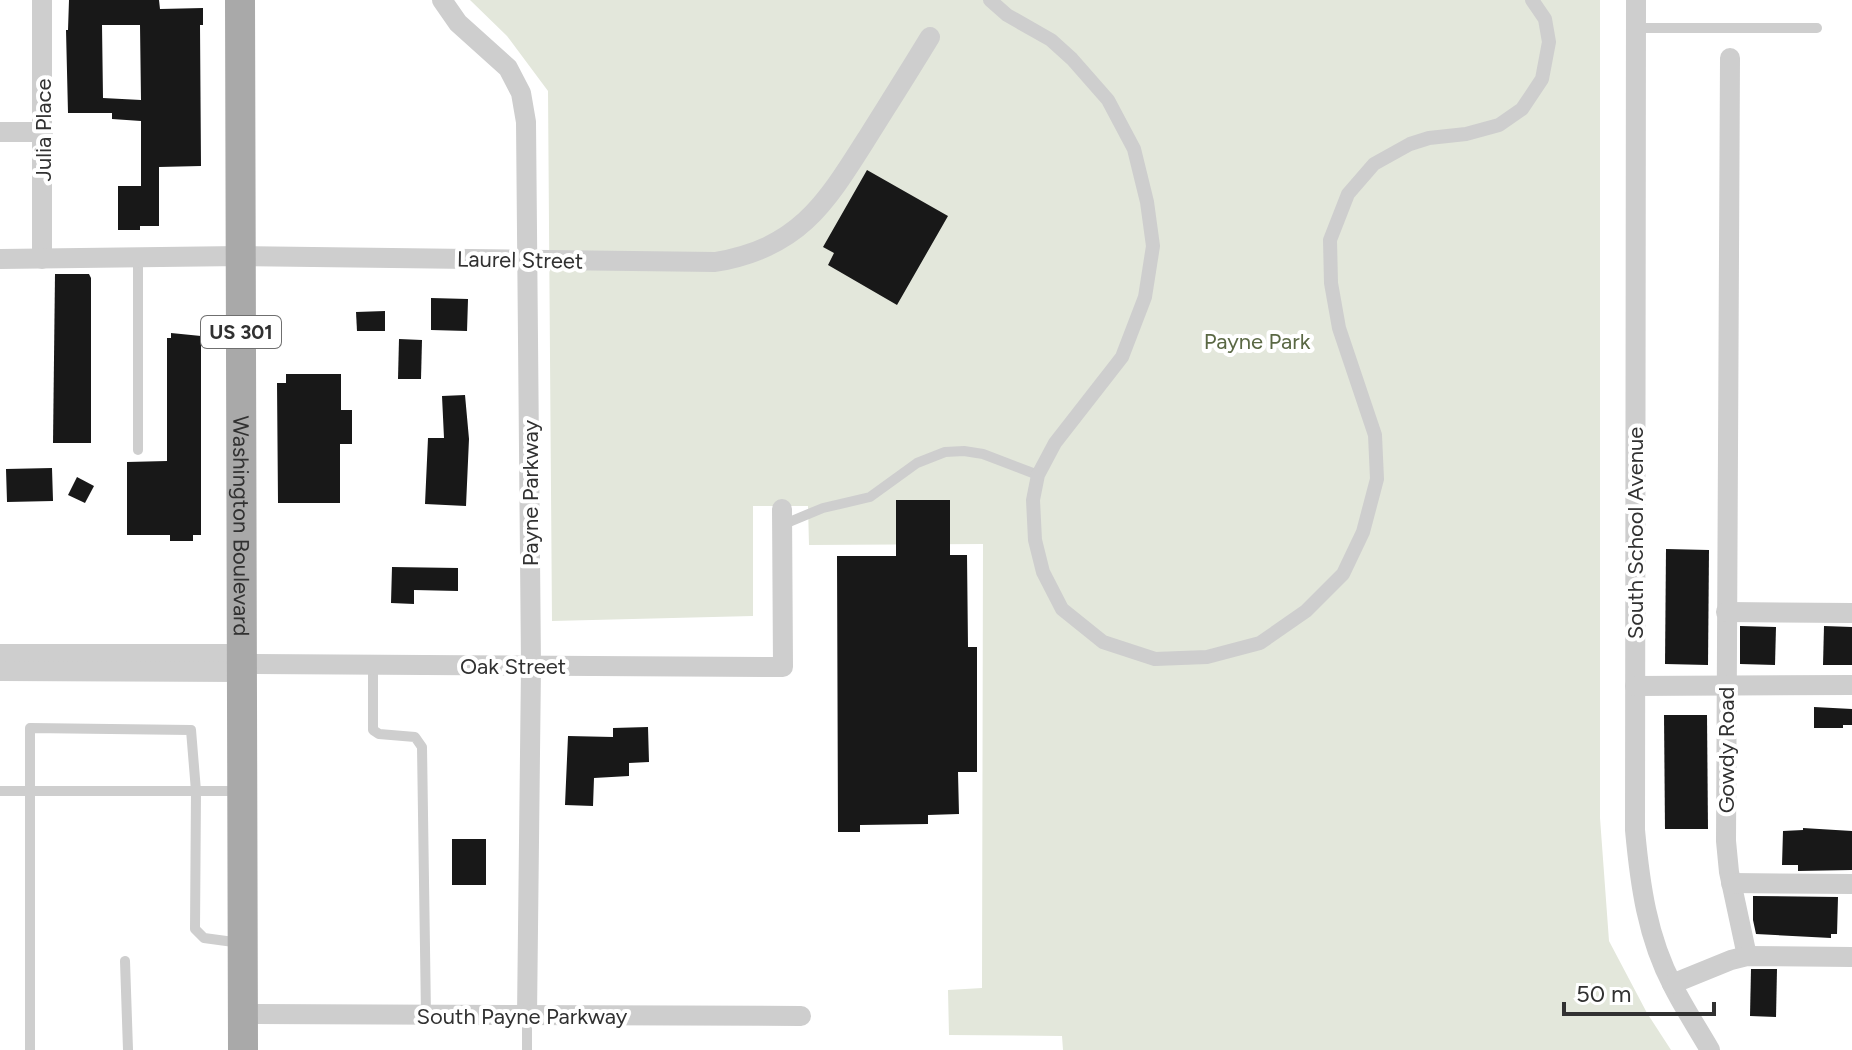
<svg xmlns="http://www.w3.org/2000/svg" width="1852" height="1050" font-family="Figtree,sans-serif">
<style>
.green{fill:#e3e7db}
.building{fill:#181818;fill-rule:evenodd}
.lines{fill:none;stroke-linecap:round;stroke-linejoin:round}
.service{stroke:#cecece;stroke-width:10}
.pedestrian{stroke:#cecece;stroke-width:14}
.minor{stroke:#cecece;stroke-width:20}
.primary{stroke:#a9a9a9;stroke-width:30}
.labels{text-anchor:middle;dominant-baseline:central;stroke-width:8;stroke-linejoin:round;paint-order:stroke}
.shield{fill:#fff;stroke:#6f6f6f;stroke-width:2}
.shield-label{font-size:20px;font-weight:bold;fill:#313131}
.street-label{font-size:22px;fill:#313131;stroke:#fff}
.park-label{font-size:22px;fill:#5a6844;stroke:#fff}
</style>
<rect width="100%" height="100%" fill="#fff"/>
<polygon class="green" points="470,0 1600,0 1600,818 1609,941 1647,1013 1671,1050 1063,1050 1062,1036 949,1035 948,990 982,988 983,544 809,545 808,506 753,506 753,616 552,621 548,91 507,36"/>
<g class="building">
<path d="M69,0H159L160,9L203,8V25H200L201,166L159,167V226H140V230H118V186H141V121L112,119V113H68L66,30H68ZM102,25H140L141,100L103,98Z"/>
<polygon points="867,170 948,216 897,305 828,265 834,253 823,247"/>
<polygon points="55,274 89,274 91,278 91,443 53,443"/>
<polygon points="431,298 468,299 467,331 431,330"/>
<polygon points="385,311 385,331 357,331 356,312"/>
<polygon points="171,333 201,336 201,535 193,535 193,541 170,541 170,535 127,535 127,462 167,461 167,338 171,338"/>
<polygon points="399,339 422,340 421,379 398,379"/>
<polygon points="286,374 341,374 341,410 352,410 352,444 340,444 340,503 278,503 277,383 286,383"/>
<polygon points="465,395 469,439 466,506 425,504 428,438 444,438 442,396"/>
<polygon points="52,468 53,501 7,502 6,469"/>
<polygon points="77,477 94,486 85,503 68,495"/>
<polygon points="896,500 950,500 950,555 967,555 968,647 977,647 977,772 958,772 959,814 928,815 928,824 860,825 860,832 838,832 837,556 896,556"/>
<polygon points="1666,549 1709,550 1708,665 1665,664"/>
<polygon points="392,567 458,568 458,591 414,590 414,604 391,603"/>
<polygon points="1740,626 1776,627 1775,665 1740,664"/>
<polygon points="1824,626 1852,627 1852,665 1823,665"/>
<polygon points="1814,707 1852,709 1852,725 1843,725 1843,728 1814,728"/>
<polygon points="1664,715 1707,715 1708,829 1665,829"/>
<polygon points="648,727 649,762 629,763 629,776 594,778 593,806 565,805 568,736 613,737 613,728"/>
<polygon points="1803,828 1852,831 1852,870 1798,871 1798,865 1782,865 1783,831 1803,830"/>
<rect x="452" y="839" width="34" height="46"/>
<polygon points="1753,896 1838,897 1837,934 1831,934 1831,938 1756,934 1753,920"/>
<polygon points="1751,969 1777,969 1776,1017 1750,1016"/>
</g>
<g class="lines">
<g class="service">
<polyline points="1636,28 1817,28"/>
<polyline points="138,257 138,450"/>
<polyline points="782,525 823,508 870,497 917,463 945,452 964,451 983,454 1038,475"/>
<polyline points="373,665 373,730 379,734 415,737 422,747 426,1015"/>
<polyline points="0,791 196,791 195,929 204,938 241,943"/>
<polyline points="125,961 128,1050"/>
<polyline points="527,1016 527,1050"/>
<polyline points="30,1050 30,728 191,730 196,791 238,791"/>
</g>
<polyline class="pedestrian" points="990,0 1007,15 1051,40 1072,59 1108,100 1134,149 1147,202 1153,246 1145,297 1122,357 1055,443 1038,475 1033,500 1035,540 1043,572 1062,609 1103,642 1155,659 1207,657 1260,643 1306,611 1343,574 1363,532 1377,479 1375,435 1339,328 1331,283 1330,240 1348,194 1374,164 1410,144 1429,138 1466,134 1499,125 1522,109 1542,79 1549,42 1545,19 1532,0"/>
<g class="minor">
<polyline points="42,0 42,259"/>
<polyline points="442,0 458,23 508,68 521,93 526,122 531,666 527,1016"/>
<path d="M1636,0L1635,830C1640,884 1647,937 1673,986C1684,1008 1698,1029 1710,1050"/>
<polyline points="1730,58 1726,841 1729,872 1747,956"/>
<polyline points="0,132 43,132"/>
<path d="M0,259L241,256L715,262C800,248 826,203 869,135C889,103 910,70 930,37"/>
<polyline points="1726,612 1852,613"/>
<polyline points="0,654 242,654"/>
<polyline points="242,664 783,667 782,509"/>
<polyline points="0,671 242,672"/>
<polyline points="1635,686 1852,685"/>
<polyline points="1731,883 1852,884"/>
<polyline points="1672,984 1731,960 1747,956 1852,957"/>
<polyline points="243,1014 801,1016"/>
</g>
<path class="primary" id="s1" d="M240,0L243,1050"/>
</g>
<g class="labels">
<rect class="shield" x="201" y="316" width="80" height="32" rx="6"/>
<g class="shield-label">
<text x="241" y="332">US 301</text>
</g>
<g class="street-label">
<text transform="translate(43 130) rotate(-90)">Julia Place</text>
<text transform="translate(520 260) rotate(1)">Laurel Street</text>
<text transform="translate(530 493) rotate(-90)">Payne Parkway</text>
<text stroke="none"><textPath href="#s1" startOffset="526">Washington Boulevard</textPath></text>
<text transform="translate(1635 533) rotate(-90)">South School Avenue</text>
<text x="513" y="666">Oak Street</text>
<text transform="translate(1726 750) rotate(-90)">Gowdy Road</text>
<text x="522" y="1016">South Payne Parkway</text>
</g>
<g class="park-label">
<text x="1257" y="341">Payne Park</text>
</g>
</g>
<path d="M1564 1002v12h150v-12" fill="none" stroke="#313131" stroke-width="4"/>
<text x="1576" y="1002" font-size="24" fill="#313131" stroke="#ffffff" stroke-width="6" paint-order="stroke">50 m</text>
</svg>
